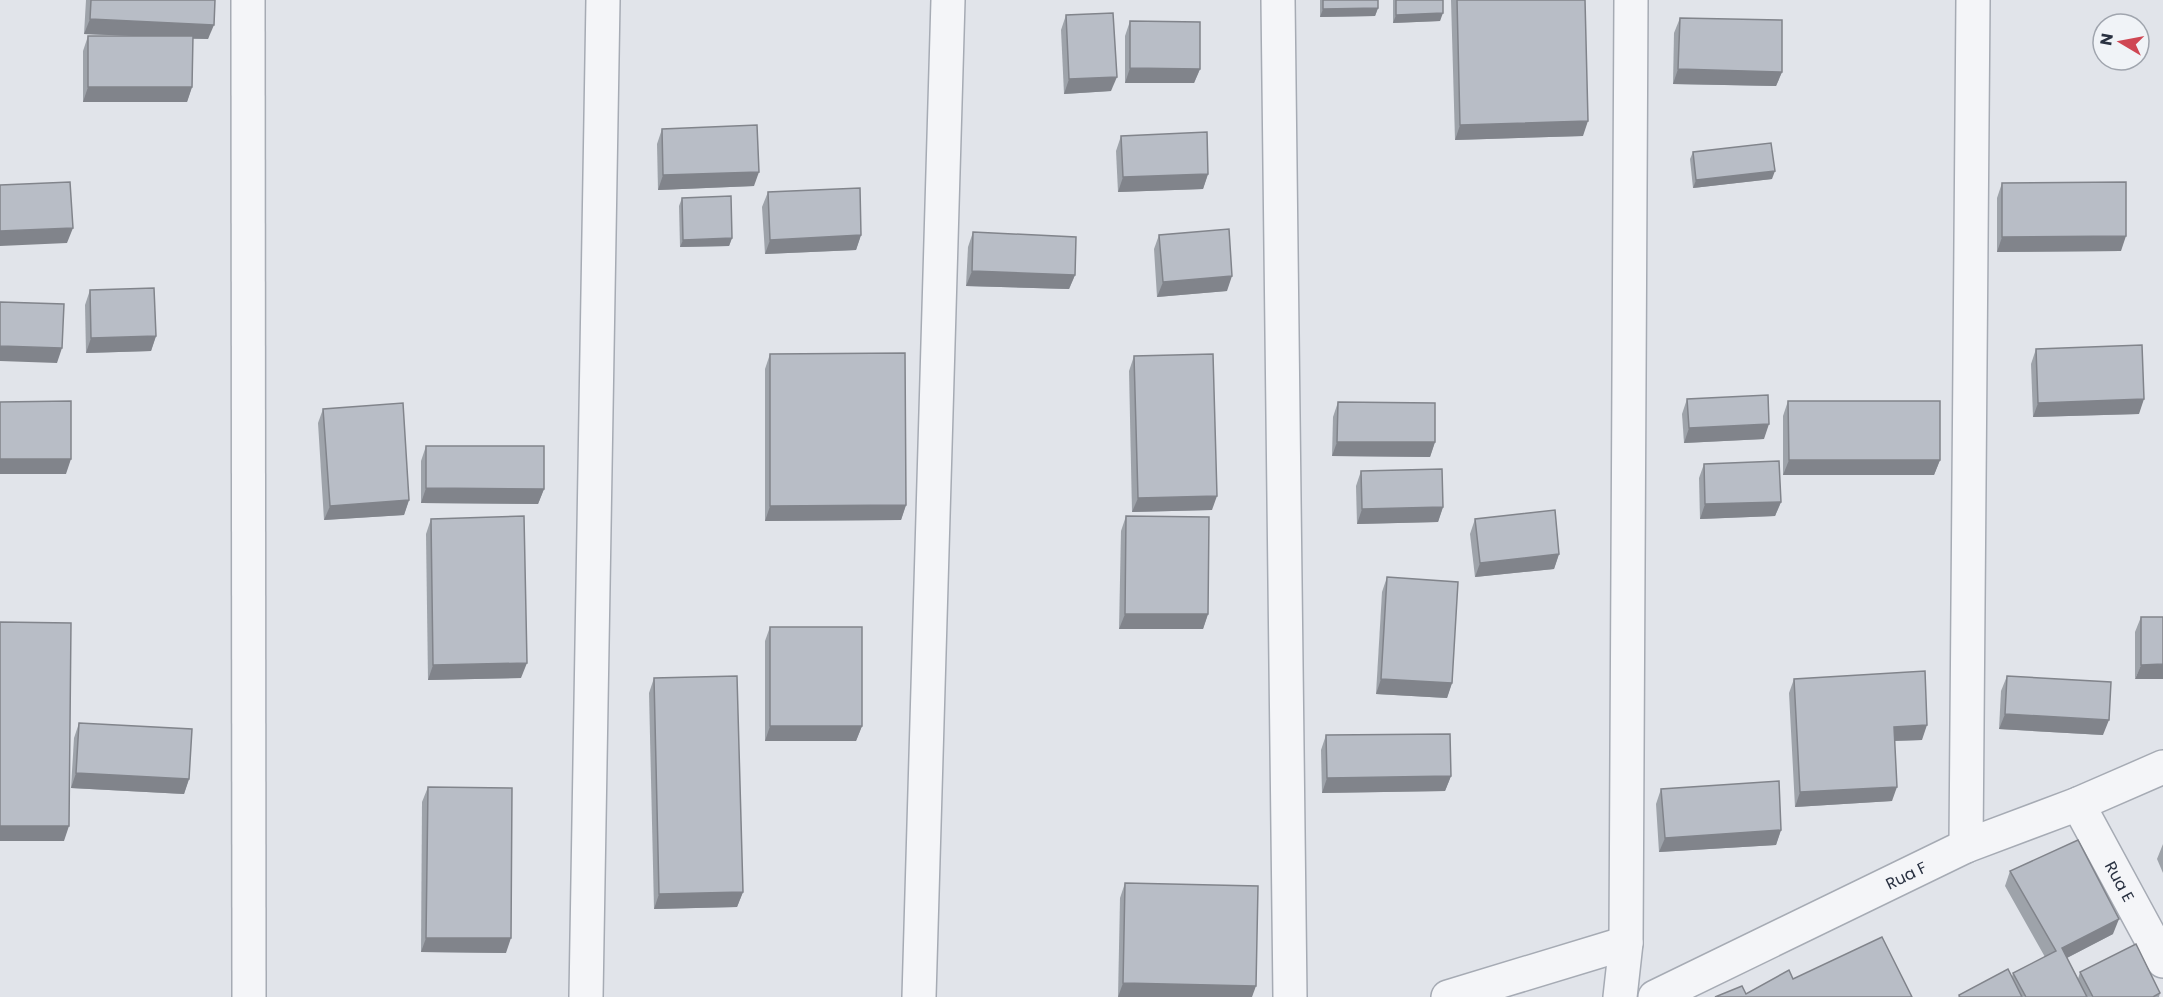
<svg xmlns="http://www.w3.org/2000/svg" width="2163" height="997" font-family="Poppins,sans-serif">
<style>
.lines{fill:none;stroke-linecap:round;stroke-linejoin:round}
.street-casing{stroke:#a6abb4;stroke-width:36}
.street{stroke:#f4f5f8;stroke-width:33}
.wall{fill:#9ea3aa}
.shaded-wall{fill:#81848b}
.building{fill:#b8bdc6;stroke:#81848b;stroke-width:1.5}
.labels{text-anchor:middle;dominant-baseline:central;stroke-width:6;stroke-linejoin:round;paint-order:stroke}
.street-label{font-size:16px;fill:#293141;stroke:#f0f3f7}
</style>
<rect width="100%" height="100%" fill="#e1e4ea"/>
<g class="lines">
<g class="street-casing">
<g id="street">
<polyline points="248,0 249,997"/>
<polyline points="1278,0 1290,997"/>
<path id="s1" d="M2078,804L2163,961"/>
<polyline points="1966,846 1973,0"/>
<polyline points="586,997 603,0"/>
<polyline points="919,997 948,0"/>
<polyline points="1448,997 1626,943"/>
<polyline points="1620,997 1626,943 1631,0"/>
<path id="s2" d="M1655,997L1966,846L2078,804L2163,767"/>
</g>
</g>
<use href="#street" class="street"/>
</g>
<g class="wall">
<polygon points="86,0 215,0 208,39 193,39 192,87 187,102 83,102 83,51 88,36 138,36 84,34"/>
<polygon points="1320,0 1378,0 1378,8 1375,16 1320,17"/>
<polygon points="1393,0 1443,0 1440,21 1393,23"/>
<polygon points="1451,0 1585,0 1583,136 1455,140"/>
<polygon points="1066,15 1111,91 1064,94 1061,30"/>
<polygon points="1680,18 1782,72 1776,86 1673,84 1674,33"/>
<polygon points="1130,21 1200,69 1194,83 1125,83 1125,36"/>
<polygon points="662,129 754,186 658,190 657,144"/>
<polygon points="1121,136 1208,174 1203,189 1118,192 1116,151"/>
<polygon points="1693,152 1772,179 1693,188 1690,159"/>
<polygon points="2002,183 2121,251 1997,252 1997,198"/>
<polygon points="768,192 861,235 856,250 765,254 762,207"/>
<polygon points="682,198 732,238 729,246 680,247 679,206"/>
<polygon points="973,232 1075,275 1069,289 966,286 968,247"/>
<polygon points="1159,235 1227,291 1157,297 1154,249"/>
<polygon points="90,290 156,336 151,351 86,353 85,305"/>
<polygon points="2036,349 2139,414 2033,417 2031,364"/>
<polygon points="770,354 906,505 901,520 765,521 765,369"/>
<polygon points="1134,356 1212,510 1132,512 1129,371"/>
<polygon points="1687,399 1764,439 1684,443 1682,414"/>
<polygon points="1788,401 1940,460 1934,475 1783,475 1783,416"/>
<polygon points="1338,402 1435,442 1430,457 1332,456 1333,417"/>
<polygon points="323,409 409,500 404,515 324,520 318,423"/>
<polygon points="426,446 544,489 538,504 421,503 421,461"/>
<polygon points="1704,464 1781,502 1775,516 1700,519 1699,478"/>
<polygon points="1361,471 1443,507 1438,522 1357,524 1356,486"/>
<polygon points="1126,516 1208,614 1203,629 1119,629 1121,531"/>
<polygon points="431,519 521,678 428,680 426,534"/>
<polygon points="1475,519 1559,554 1554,569 1475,577 1470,534"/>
<polygon points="1387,577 1452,683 1447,698 1376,694 1382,592"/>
<polygon points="2141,617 2163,617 2135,679 2135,632"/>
<polygon points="770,627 862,726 856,741 765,741 765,641"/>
<polygon points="2007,676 2103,735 1999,729 2001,691"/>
<polygon points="654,678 743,892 737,907 654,909 649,693"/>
<polygon points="1794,679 1922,740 1895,741 1892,801 1795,807 1789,693"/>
<polygon points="79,723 189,779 184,794 71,788 74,738"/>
<polygon points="1326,735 1451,776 1445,791 1322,793 1321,750"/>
<polygon points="428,787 506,953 421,952 422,802"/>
<polygon points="1661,789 1781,830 1776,845 1659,852 1656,804"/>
<polygon points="2163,844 2163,873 2157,859"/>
<polygon points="2010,871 2113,934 2067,958 2078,979 2080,972 2160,993 2159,997 1958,997 1959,995 2012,977 2013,973 2045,957 2005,886"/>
<polygon points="1125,883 1252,997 1118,997 1120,898"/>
</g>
<g class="shaded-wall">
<polygon points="1378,8 1375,16 1320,17 1323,9"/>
<polygon points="1443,13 1440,21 1393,23 1396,15"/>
<polygon points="90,19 214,25 208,39 84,34"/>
<polygon points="1130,68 1200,69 1194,83 1125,83"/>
<polygon points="1678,69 1782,72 1776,86 1673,84"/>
<polygon points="1117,77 1111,91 1064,94 1069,79"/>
<polygon points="88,87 192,87 187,102 83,102"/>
<polygon points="1588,121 1583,136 1455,140 1460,125"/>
<polygon points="1775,171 1772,179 1693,188 1696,180"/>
<polygon points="759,172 754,186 658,190 663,175"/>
<polygon points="1208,174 1203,189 1118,192 1123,177"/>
<polygon points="73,228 67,243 0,246 0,231"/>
<polygon points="861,235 856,250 765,254 770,240"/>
<polygon points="2126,236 2121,251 1997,252 2002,237"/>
<polygon points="732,238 729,246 680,247 683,240"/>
<polygon points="972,271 1075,275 1069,289 966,286"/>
<polygon points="1232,276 1227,291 1157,297 1163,282"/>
<polygon points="156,336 151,351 86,353 91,338"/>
<polygon points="0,346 62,348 57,363 0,361"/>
<polygon points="2144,399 2139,414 2033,417 2038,403"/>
<polygon points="1769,424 1764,439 1684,443 1689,428"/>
<polygon points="1337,442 1435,442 1430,457 1332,456"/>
<polygon points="0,459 71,459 66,474 0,474"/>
<polygon points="1789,460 1940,460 1934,475 1783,475"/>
<polygon points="426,488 544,489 538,504 421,503"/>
<polygon points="1217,496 1212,510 1132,512 1138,498"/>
<polygon points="409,500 404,515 324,520 330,506"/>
<polygon points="1781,502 1775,516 1700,519 1705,504"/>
<polygon points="906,505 901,520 765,521 770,506"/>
<polygon points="1443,507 1438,522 1357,524 1362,509"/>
<polygon points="1559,554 1554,569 1475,577 1480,563"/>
<polygon points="1125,614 1208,614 1203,629 1119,629"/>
<polygon points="527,663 521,678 428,680 433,665"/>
<polygon points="2163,664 2163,679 2135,679 2141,665"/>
<polygon points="1381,679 1452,683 1447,698 1376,694"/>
<polygon points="2005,714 2109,720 2103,735 1999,729"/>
<polygon points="1927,725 1922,740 1889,741 1894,727"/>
<polygon points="770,726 862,726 856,741 765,741"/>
<polygon points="76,773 189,779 184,794 71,788"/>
<polygon points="1451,776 1445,791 1322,793 1327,778"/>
<polygon points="1897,787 1892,801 1795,807 1800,792"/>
<polygon points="0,826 69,826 64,841 0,841"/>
<polygon points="1781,830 1776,845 1659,852 1665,838"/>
<polygon points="743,892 737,907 654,909 659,894"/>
<polygon points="2119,919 2113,934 2057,963 2062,948"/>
<polygon points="426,938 511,938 506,953 421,952"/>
<polygon points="1123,983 1256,986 1252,997 1118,997"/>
</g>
<g class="building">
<polygon points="91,0 215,0 214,25 90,19"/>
<polygon points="1323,0 1378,0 1378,8 1323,9"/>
<polygon points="1396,0 1443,0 1443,13 1396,15"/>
<polygon points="1457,0 1585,0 1588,121 1460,125"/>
<polygon points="1113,13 1117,77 1069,79 1066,15"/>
<polygon points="1680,18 1782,20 1782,72 1678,69"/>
<polygon points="1130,21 1200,22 1200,69 1130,68"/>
<polygon points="88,36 193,36 192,87 88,87"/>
<polygon points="757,125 759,172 663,175 662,129"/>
<polygon points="1207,132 1208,174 1123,177 1121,136"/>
<polygon points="1771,143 1775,171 1696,180 1693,152"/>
<polygon points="70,182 73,228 0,231 0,185"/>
<polygon points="2126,182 2126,236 2002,237 2002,183"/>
<polygon points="860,188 861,235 770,240 768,192"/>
<polygon points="731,196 732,238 683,240 682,198"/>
<polygon points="1229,229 1232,276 1163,282 1159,235"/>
<polygon points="973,232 1076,237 1075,275 972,271"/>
<polygon points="154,288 156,336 91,338 90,290"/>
<polygon points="0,302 64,304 62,348 0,346"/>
<polygon points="2142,345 2144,399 2038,403 2036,349"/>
<polygon points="905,353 906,505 770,506 770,354"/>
<polygon points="1213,354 1217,496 1138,498 1134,356"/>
<polygon points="1768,395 1769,424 1689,428 1687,399"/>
<polygon points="71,401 71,459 0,459 0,402"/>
<polygon points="1788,401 1940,401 1940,460 1789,460"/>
<polygon points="1338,402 1435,403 1435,442 1337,442"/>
<polygon points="403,403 409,500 330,506 323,409"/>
<polygon points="426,446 544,446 544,489 426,488"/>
<polygon points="1779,461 1781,502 1705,504 1704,464"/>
<polygon points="1442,469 1443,507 1362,509 1361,471"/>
<polygon points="1555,510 1559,554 1480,563 1475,519"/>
<polygon points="524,516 527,663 433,665 431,519"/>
<polygon points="1126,516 1209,517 1208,614 1125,614"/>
<polygon points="1387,577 1458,582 1452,683 1381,679"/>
<polygon points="2141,617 2163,617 2163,664 2141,665"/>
<polygon points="0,622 71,623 69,826 0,826"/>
<rect x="770" y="627" width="92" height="99"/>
<polygon points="1925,671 1927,725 1894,727 1897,787 1800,792 1794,679"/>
<polygon points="737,676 743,892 659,894 654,678"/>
<polygon points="2007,676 2111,682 2109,720 2005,714"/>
<polygon points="79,723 192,729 189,779 76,773"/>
<polygon points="1450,734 1451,776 1327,778 1326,735"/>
<polygon points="1779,781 1781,830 1665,838 1661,789"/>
<polygon points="428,787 512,788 511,938 426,938"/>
<polygon points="2078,840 2119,919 2062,948 2087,997 2026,997 2013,973 2056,951 2010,871"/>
<polygon points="1125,883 1258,886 1256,986 1123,983"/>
<polygon points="1882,937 1912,997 1715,997 1742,986 1746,994 1789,970 1793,979"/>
<polygon points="2136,944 2160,993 2153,997 2093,997 2080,972"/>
<polygon points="2008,969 2022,997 1960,997 1959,995"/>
</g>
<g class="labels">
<g class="street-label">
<text stroke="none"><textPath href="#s2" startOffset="279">Rua F</textPath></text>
<text stroke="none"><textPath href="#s1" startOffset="88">Rua E</textPath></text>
</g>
</g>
<g transform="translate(2121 42) rotate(280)"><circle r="28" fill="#f0f3f7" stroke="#a0a5ae" stroke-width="1.5"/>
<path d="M0-4.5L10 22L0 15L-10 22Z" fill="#cf4653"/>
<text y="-9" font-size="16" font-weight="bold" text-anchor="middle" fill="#293141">N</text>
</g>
</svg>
